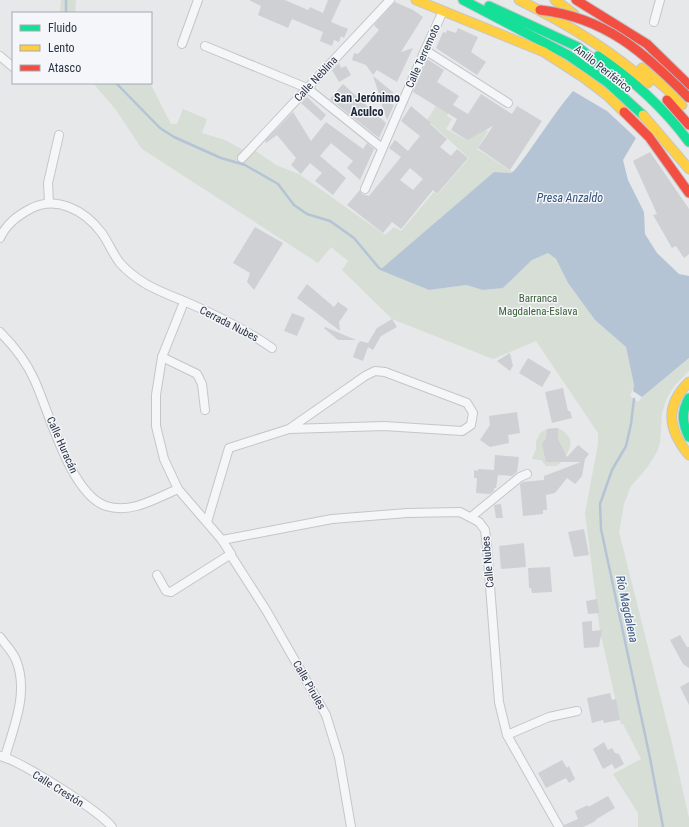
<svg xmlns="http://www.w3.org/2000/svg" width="689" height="827" font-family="'Roboto Condensed',sans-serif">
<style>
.green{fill:#d6ded6}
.water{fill:#b4c4d5}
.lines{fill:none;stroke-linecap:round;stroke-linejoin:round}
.stream{stroke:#b4c4d5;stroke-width:2.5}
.building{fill:#ced0d3;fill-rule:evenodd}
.street-casing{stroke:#c4c6c8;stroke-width:10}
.fast-casing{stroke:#c4c6c8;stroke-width:11}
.slow-casing{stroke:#c4c6c8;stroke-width:11}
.jam-casing{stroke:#c4c6c8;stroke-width:11}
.street{stroke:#f5f6f7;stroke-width:8}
.fast{stroke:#16e098;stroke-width:9}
.slow{stroke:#ffcf43;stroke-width:9}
.jam{stroke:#f24e42;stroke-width:9}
.jam-bridge-casing{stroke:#b8bbbf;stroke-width:11;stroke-linecap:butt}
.jam-bridge{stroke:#f24e42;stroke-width:9}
.labels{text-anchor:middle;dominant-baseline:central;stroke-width:3;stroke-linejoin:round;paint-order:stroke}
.street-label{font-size:11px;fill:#2b3445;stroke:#f4f6f9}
.park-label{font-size:11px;fill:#3f6138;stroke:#f4f6f9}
.neighbourhood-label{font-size:12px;font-weight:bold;fill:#1d2536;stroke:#f4f6f9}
.water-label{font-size:12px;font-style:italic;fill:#34527a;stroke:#f4f6f9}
</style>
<rect width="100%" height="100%" fill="#e6e8ea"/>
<g class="green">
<polygon points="61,0 76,0 75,13 60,13"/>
<polygon points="93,83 150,83 171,124 177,124 183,109 207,119 202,133 225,140 245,151 250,147 276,165 299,174 385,235 394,227 401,231 434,192 437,195 469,158 427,120 436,106 448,113 447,116 452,119 446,129 466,140 485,130 488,131 477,149 511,171 514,171 511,173 494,172 381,270 429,290 466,285 483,290 503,288 532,260 548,253 556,259 568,283 595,320 626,347 634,385 630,396 638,402 642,397 689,358 689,371 675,385 667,398 662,413 660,443 657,452 646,469 631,486 624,504 619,532 671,739 689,818 689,827 638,827 638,813 613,774 641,759 623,724 621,724 600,631 585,513 598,444 598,433 536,341 493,359 392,319 342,270 348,261 331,247 318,263 142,149 116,110"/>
<path d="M558,428C579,439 570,452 557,466H546L541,460L532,459L536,449V441L540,433L547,429Z"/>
</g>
<path class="water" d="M573,91L607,111L636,138L623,160L628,180L644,212L645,234L657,253L679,274L689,276V358L642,397L633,391L634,385L626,347L595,320L568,283L556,259L548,253L532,260L503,288L483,290L466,285L429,290L380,270L494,172L511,173L514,171C535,145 551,117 573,91Z"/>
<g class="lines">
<g class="stream">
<polyline points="66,13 66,0"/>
<polyline points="116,83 160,128 174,137 221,158 245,165 278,184 294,205 307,214 330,221 354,238 379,268 383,270"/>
<polyline points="634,399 631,424 626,446 612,470 600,504 601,529 650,758 663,827"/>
</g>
</g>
<g class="building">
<polygon points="249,0 285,0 308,10 310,7 323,13 328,0 341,0 331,22 348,29 344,38 341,36 339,42 334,40 332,46 320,41 323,32 292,19 288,28 258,15 261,6"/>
<polygon points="395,2 413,10 423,17 401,52 413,48 397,82 377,70 373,75 366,65 352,60 354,53 358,54 379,30 374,25"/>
<polygon points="458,28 478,37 471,52 486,62 477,75 436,48 443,32 446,33 447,30 456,33"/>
<polygon points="427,59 444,70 437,82 459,96 453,105 468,114 481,94 512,114 517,106 542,121 510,170 478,148 493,126 467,140 451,130 457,119 413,92"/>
<polygon points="339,63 341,68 346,66 351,75 339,82 332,70"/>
<polygon points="373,76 394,93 380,97"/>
<polygon points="343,84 386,123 379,138 330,99"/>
<polygon points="307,97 326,115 321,121 301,103"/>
<polygon points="380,99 394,105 387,120"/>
<path d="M411,106L431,123L430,124L447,139L440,147L451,156L457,149L468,158L437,194L433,190L401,229L392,222L383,233L347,205L360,190L362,194L369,196L401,157L389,148L395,140L408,151L420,136L401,121ZM410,168L423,179L413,190L400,180Z"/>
<polygon points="293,112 311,141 326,122 363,149 367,143 374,149 360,180 347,168 353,161 331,143 320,156 346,178 333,195 315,181 322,173 310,163 301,174 291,165 296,158 277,135 266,143 265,141"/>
<polygon points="650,152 689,209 689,254 684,258 676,246 672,248 653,215 657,214 633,161"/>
<polygon points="255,227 283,243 254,290 247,282 250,273 233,263"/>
<polygon points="307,284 334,307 338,302 348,309 339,322 340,331 297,298"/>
<polygon points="292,313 305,318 297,336 284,331"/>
<polygon points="392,319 397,327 381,336 373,350 368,347 363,361 353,357 358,343 359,343 360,341 368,343 377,328"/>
<polygon points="325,327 356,340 338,340 324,328"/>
<polygon points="510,353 513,366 510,371 497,361"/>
<polygon points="528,358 551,372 542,387 519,373"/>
<polygon points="563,388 568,411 570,411 572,418 552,423 545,392"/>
<polygon points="517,412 520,433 508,435 509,443 490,447 480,440 490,425 489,416"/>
<polygon points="558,428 558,439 567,457 578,445 589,454 585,459 582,476 575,484 567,478 555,493 546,495 547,510 543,510 543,514 523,516 520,484 523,482 544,480 544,476 581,462 546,462 542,444 546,439 547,429"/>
<polygon points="495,455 519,457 517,472 512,476 498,475 496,488 494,488 494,491 490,494 476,493 477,478 474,478 474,470 478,471 478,469 494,470"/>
<polygon points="501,504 503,518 496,518 494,505"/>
<polygon points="584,529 589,555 574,557 568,532"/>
<polygon points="524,543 526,567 501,569 499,546"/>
<polygon points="550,567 552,592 532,593 531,588 529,588 528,568"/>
<polygon points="597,599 599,613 588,614 586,601"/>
<polygon points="592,621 592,631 602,630 599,647 584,648 582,622"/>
<polygon points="680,635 687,647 689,647 689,668 683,664 670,640"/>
<polygon points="689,682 689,705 680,687"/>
<polygon points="610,693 612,700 616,699 620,720 604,723 603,720 592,723 587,698"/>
<polygon points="604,742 608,750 612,748 615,753 619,754 624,764 615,769 612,764 603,769 593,749"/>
<polygon points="562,760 567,768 569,766 575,779 569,783 566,778 546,788 538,773"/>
<polygon points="608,796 615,808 595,820 596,821 583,827 564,827 564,825 578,819 575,811 588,805 588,807"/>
</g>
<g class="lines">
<g class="street-casing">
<g id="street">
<polyline points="654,22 660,0"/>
<polyline points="182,44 198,0"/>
<polyline points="205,46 307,88 382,148"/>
<polyline points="425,50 508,103"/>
<polyline points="0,56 13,67"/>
<polyline points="242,158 390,0"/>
<polyline points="365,189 425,50 443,11"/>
<polyline points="49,203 48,183 59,135"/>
<path d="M0,238C6,224 17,216 30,209C56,195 84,210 101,232C108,241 112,253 120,263C127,271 136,278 146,284C158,291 171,296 184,301C214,314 245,329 272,348"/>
<path d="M0,332C14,346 26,361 34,379C49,411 70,494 106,506C132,514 156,498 178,489"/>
<polyline points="162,357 197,374 202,384 205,410"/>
<polyline points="471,517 520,477 527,474"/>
<polyline points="207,522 229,448 289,429 384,426 462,431 471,425 473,413 467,403 385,372 375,371 365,376 289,429"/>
<polyline points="222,540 332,519 407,513 460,512 479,522 485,530 487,547 499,702 507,735 559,827"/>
<polyline points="232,557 266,610 326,715 339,757 351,827"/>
<polyline points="157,575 166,591 171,592 231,554 222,540 178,489 164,459 156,426 156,395 162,357 184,302"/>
<path d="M0,637C5,644 13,652 16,660C29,692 14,726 5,757"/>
<polyline points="507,735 549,717 577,711"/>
<path d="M0,756C21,761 98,810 112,827"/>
</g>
</g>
<g class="fast-casing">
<g id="fast">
<polyline points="463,0 568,55 607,82 643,115"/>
<polyline points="489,6 578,47 603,67"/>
<path d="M598,56C633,80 664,108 689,142"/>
<path d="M689,398C681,412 682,423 689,437"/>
</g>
</g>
<g class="slow-casing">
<g id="slow">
<polyline points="416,0 544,52 583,77 608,96 624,112"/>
<path d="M519,0C566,23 609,49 648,83"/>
<polyline points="555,0 574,14"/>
<polyline points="642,68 669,91 682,105"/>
<polyline points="643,115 689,169"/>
<path d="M689,382C664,406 668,430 689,455"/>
</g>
</g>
<g class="jam-casing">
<g id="jam">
<polyline points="576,0 647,44 689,85"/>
<polyline points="667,100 689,125"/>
<polyline points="624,112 649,137 689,193"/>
</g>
</g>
<use href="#street" class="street"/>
<use href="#fast" class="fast"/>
<use href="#slow" class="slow"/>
<use href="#jam" class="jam"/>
<g class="jam-bridge-casing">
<path id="jam-bridge" d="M540,10C605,17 645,53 689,98"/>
</g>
<use href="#jam-bridge" class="jam-bridge"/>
</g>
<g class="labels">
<g class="street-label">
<text transform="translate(423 56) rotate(-66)">Calle Terremoto</text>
<text transform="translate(603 69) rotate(38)">Anillo Periférico</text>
<text transform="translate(316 79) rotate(-47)">Calle Neblina</text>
<text transform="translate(229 324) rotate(27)">Cerrada Nubes</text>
<text transform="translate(62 445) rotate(66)">Calle Huracán</text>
<text transform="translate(488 562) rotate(-95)">Calle Nubes</text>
<text transform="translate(309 685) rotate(60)">Calle Pirules</text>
<text transform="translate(58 789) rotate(32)">Calle Crestón</text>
</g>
<g class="park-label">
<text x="538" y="298">Barranca<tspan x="538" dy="13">Magdalena-Eslava</tspan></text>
</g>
<g class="neighbourhood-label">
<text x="367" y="98">San Jerónimo<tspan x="367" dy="14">Aculco</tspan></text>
</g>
<g class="water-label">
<text x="570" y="198">Presa Anzaldo</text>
<text transform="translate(627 609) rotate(78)">Río Magdalena</text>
</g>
</g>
<rect x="12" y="12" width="140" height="72" fill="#f4f6f9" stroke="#a4a8b1"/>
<rect x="20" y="25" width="20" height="6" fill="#16e098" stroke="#a4a8b1"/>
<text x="48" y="32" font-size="12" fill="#2b3445">Fluido</text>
<rect x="20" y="45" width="20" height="6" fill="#ffcf43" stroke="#a4a8b1"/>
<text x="48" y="52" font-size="12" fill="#2b3445">Lento</text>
<rect x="20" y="65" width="20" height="6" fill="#f24e42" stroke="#a4a8b1"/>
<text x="48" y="72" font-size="12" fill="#2b3445">Atasco</text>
</svg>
